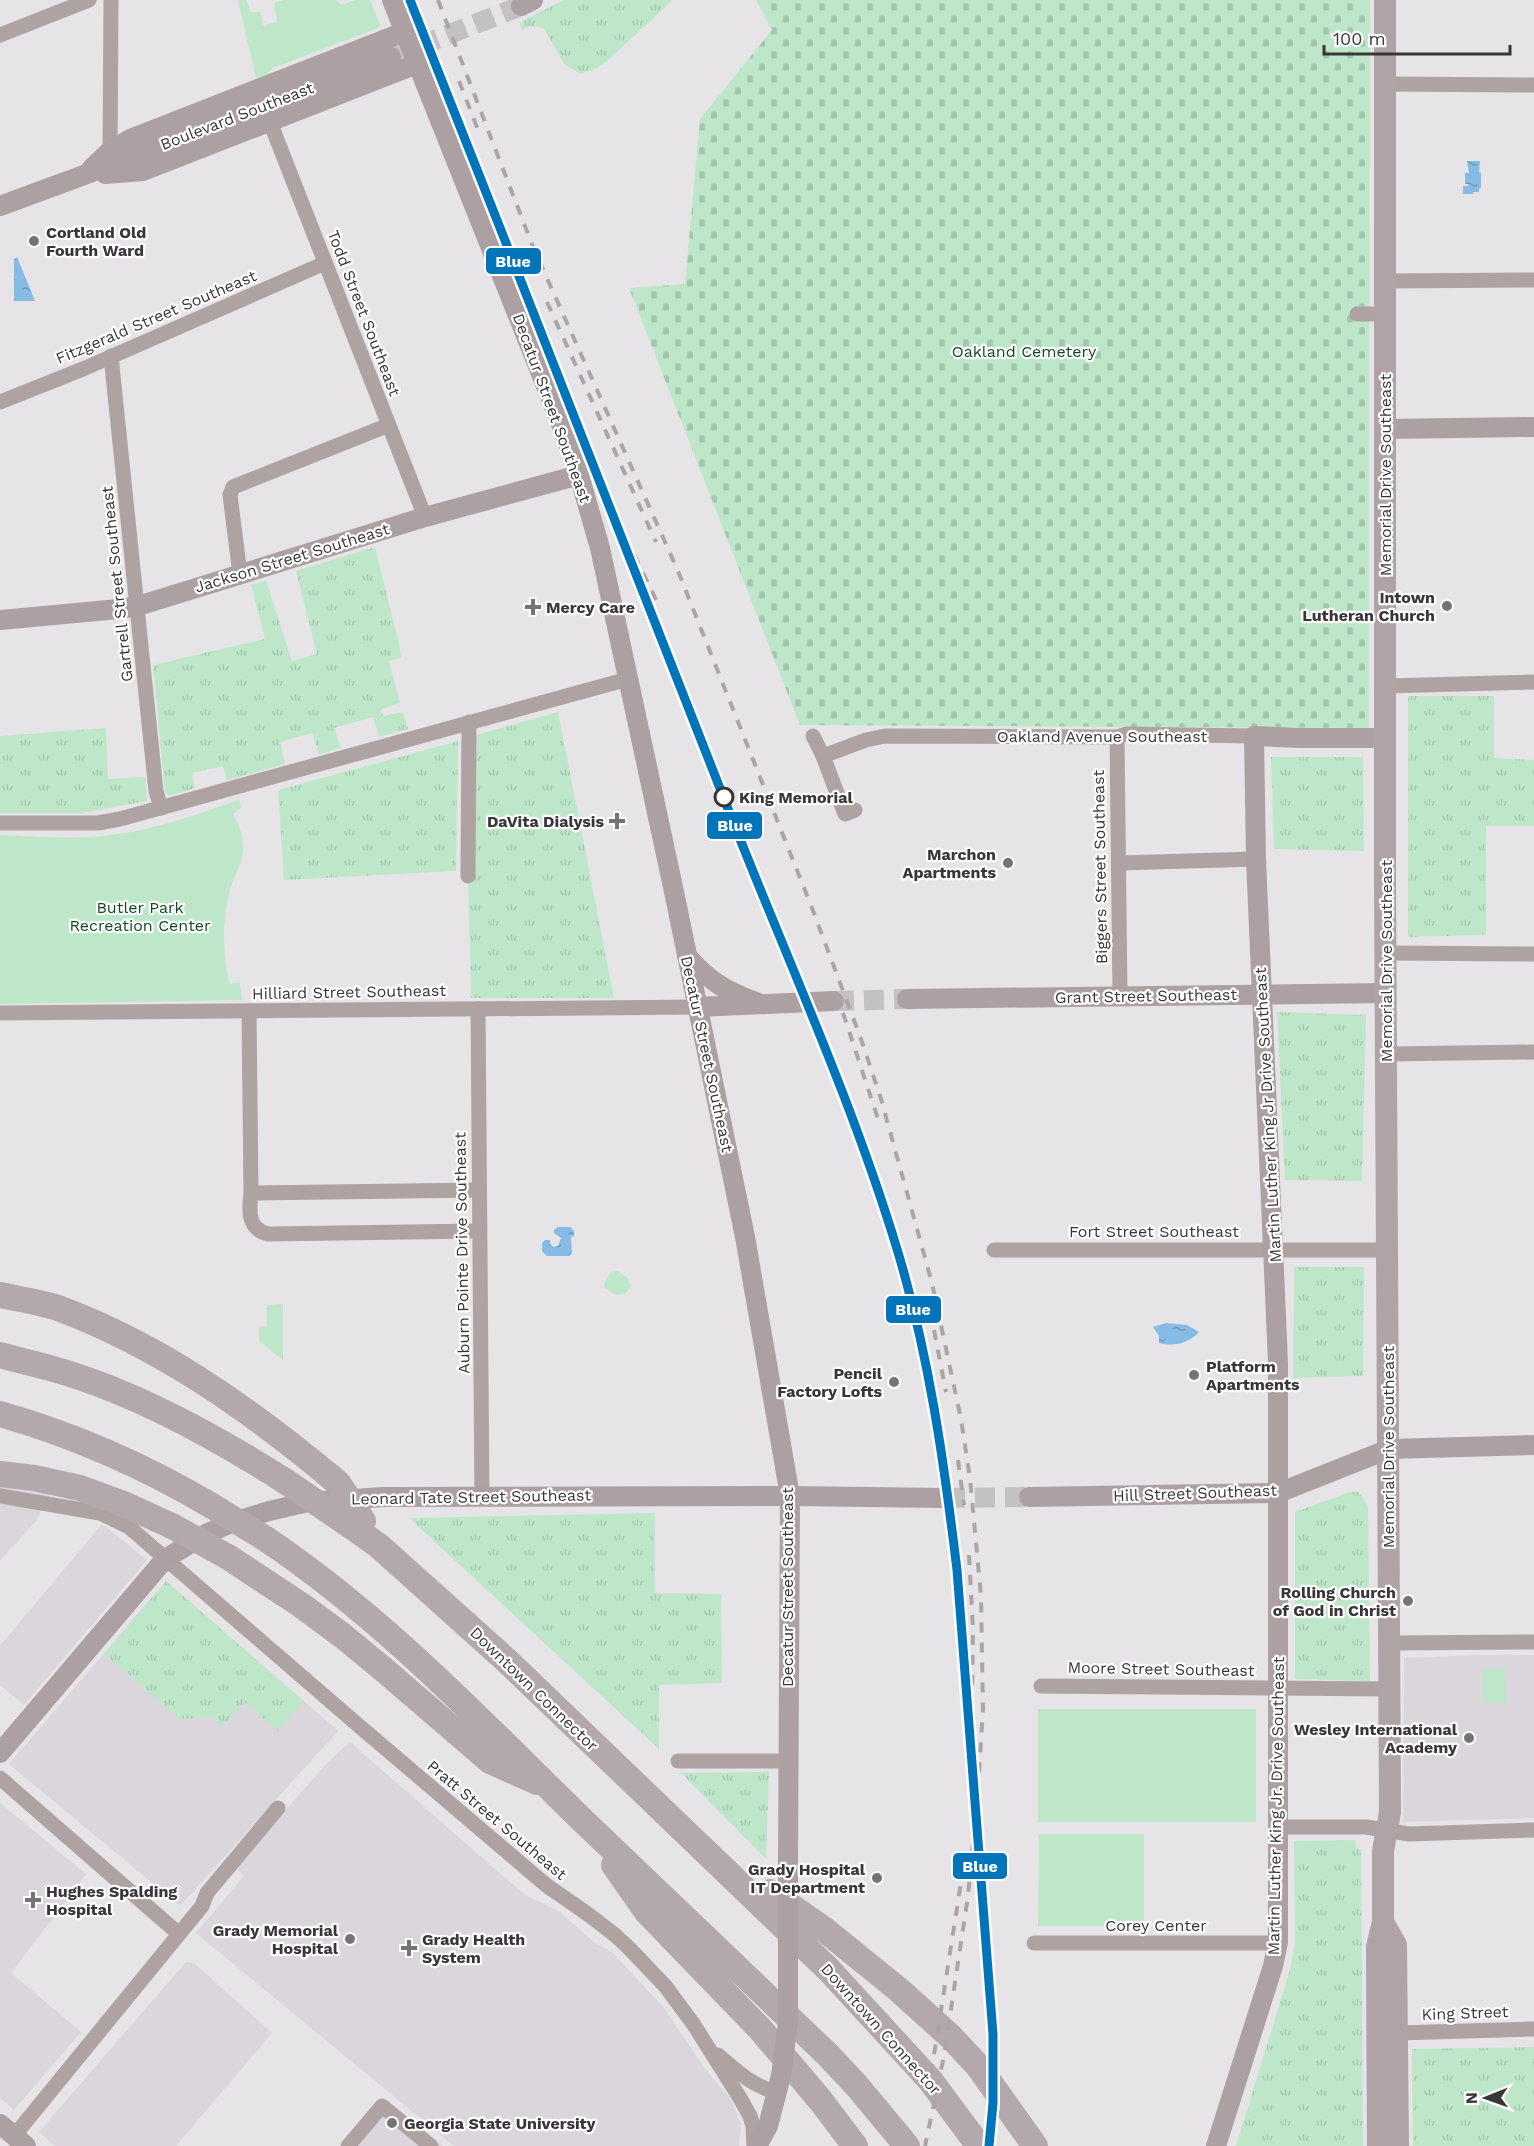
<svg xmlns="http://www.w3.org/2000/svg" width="1534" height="2146" font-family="'Work Sans',sans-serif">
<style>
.built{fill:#dbd5dc}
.grass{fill:url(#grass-tufts)}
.cemetery{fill:url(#cemetery-stones)}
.green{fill:#bee7c9}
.water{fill:url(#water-ripples)}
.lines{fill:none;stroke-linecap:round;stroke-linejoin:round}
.secondary-tunnel{stroke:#c3c1c4;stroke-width:20;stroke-dasharray:20 10;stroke-linecap:butt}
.street{stroke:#aea2a3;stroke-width:15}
.secondary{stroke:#ada0a2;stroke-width:20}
.primary{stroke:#afa3a6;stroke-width:22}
.highway{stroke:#b3a8ab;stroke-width:26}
.rail{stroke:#aca4a6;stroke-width:4;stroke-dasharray:10 10;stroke-linecap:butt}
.secondary-bridge{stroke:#ada0a2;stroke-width:20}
.highway-bridge{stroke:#b3a8ab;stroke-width:26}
.metro-1-casing{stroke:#fff;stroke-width:14}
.metro-1{stroke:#0274ba;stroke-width:9}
.poi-dot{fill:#757375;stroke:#fff;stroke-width:2}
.stop-dot{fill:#fff;stroke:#383638;stroke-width:3}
.labels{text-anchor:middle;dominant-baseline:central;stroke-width:4.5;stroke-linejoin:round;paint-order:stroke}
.street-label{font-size:16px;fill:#383638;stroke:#fff}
.poi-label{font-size:16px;font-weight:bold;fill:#383638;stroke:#fff;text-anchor:end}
.park-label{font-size:16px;fill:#104b26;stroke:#fff}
.stop-label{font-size:16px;font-weight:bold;fill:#383638;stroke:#fff;text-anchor:start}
.line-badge{stroke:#fff;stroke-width:2}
.badge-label{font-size:16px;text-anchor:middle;font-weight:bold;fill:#fff}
</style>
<defs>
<pattern id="grass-tufts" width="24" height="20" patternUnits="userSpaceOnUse" patternTransform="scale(1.5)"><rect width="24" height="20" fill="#bee7c9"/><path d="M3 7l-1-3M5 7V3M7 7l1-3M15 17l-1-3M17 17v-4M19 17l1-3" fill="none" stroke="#a4c7ad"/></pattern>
<pattern id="cemetery-stones" width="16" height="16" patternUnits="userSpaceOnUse" patternTransform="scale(1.5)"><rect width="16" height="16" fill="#bee7c9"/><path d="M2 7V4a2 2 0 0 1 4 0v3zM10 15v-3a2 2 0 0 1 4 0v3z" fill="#a4c7ad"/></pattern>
<pattern id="water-ripples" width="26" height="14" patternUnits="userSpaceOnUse" patternTransform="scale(1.5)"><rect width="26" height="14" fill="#85bbe4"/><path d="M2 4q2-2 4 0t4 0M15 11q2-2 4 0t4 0" fill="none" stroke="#6e99ba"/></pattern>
</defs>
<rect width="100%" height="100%" fill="#e6e4e7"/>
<g class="built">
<polygon points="0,1485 51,1494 35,1522 0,1561"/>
<polygon points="102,1524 147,1560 24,1705 0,1685 0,1646"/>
<polygon points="166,1581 338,1731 180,1906 9,1764"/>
<polygon points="1481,1655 1534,1655 1534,1818 1403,1822 1404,1658"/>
<polygon points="350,1742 525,1895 560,1912 594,1942 613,1953 664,2008 706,2070 730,2098 741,2124 739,2146 454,2146 196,1933 244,1876 235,1867 329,1761"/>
<polygon points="0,1803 86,1874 11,1973 81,2032 14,2110 0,2098"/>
<polygon points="186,1962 194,1963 272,2033 176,2146 55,2146 39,2132"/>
<polygon points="387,2101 443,2146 350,2146"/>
</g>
<g class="grass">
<polygon points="564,0 673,0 608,60 597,68 580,74 564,64 544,28 529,26 522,30 520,24 524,20"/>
<polygon points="375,547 402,657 389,661 400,703 382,709 380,712 384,716 403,712 408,729 379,737 373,717 334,728 341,748 319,754 312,733 280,742 285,764 227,780 223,766 192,773 195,788 169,796 165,793 153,665 265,639 251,585 266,581 292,661 317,654 296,571"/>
<polygon points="1408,696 1494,696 1494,758 1534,760 1534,826 1486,826 1486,935 1408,937"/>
<polygon points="558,712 614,998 471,998 468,876 469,737"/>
<polygon points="106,728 108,779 145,777 147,801 82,813 0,813 0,736"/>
<polygon points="458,741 456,871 284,880 278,790"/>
<polygon points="1271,757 1363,757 1364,851 1274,849"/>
<polygon points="1277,1012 1366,1015 1362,1181 1285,1180"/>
<polygon points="1294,1267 1364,1267 1363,1376 1293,1378"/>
<polygon points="1350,1492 1359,1492 1368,1506 1370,1681 1295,1679 1295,1512"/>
<polygon points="655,1513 655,1593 721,1594 722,1683 659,1685 659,1749 409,1518"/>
<polygon points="166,1581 303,1701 278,1731 244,1702 222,1727 213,1717 180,1719 104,1654"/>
<polygon points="769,1772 766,1859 681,1773"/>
<polygon points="1355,1840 1356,1848 1361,1850 1363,2146 1236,2146 1290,1970 1295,1942 1294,1841"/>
<polygon points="1534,2047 1534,2146 1413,2146 1412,2049"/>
</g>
<polygon class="cemetery" points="756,0 1370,0 1369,728 800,725 629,288 685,284 700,119 772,30"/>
<g class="green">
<polygon points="238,0 247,0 250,12 260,12 263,25 277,22 274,3 284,0 335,0 342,5 355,0 370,0 381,27 273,68 263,77 256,78"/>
<path d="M239,800L242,807L233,814C255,856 236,862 228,899C222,922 223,961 230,984L240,982L242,1000L0,1004V835C36,836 75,840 111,835C155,830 197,814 239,800Z"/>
<polygon points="618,1271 628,1278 631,1286 626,1293 616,1295 604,1287 604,1283 611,1272"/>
<polygon points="283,1304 283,1360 259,1341 259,1327 267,1326 267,1305"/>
<polygon points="1482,1669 1505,1669 1506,1703 1483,1703"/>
<rect x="1038" y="1709" width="218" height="113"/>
<polygon points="1039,1834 1144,1834 1144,1926 1038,1926"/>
</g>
<g class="water">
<polygon points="1467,161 1480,161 1479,172 1481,173 1481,188 1479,188 1479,192 1473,192 1473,194 1463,194 1463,186 1468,186 1468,184 1465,184 1465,173 1469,173"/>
<polygon points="17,257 35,301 14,301 14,259"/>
<polygon points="558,1227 570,1227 574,1231 574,1236 571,1237 572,1253 569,1256 547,1256 542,1251 542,1243 545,1240 550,1240 550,1244 554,1247 558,1246 561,1238 554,1233 554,1230"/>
<path d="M1166,1323L1187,1325L1199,1332C1189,1343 1174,1347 1159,1343V1336L1153,1327Z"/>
</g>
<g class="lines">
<g class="secondary-tunnel">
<polyline points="391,57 521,6"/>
<polyline points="834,1001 907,999"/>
<polyline points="945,1498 1029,1497"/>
</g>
<g class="street">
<polyline points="0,35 89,0"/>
<polyline points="1385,84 1534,85"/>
<polyline points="270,122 425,517"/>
<polyline points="110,151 111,0"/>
<polyline points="1385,281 1534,280"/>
<polyline points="1357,314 1372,314"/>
<polyline points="111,356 156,791 161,808"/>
<polyline points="0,402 83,369 325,263"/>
<polyline points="240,574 230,495 233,487 389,425"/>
<polyline points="1385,686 1534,682"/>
<polyline points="813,736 823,756 845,814 855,810"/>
<polyline points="1117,737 1120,996"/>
<polyline points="823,756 866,740 885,736 1117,737 1126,734 1254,736"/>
<polyline points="0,823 98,823 120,819 628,679"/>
<polyline points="1119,863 1256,859"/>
<polyline points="468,876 469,722"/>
<polyline points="1386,953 1534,954"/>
<polyline points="478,1009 482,1497"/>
<polyline points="249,1011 251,1193"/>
<polyline points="0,1013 697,1007"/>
<polyline points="1386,1054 1534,1052"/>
<path d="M479,1190L251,1193C249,1210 247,1229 268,1234L479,1231"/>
<polyline points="994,1250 1387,1250"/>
<polyline points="0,1496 100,1513 129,1527 358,1725 546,1885 589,1915 615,1935 630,1949 666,1987 694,2025 740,2098 750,2116 753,2126 754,2146"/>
<polyline points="1389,1643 1534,1642"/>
<polyline points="1041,1686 1389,1689"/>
<polyline points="678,1761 787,1761"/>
<polyline points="0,1778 179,1934"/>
<polyline points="1278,1827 1366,1827 1409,1834 1534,1830"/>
<polyline points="1034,1943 1277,1943"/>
<polyline points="1397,2033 1534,2029"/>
<path d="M718,2055C739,2073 751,2085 778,2093"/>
<polyline points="14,2136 202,1906 207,1893 278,1808"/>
<polyline points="348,2146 382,2106 431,2146"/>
</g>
<g class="secondary">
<polyline points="392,0 560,421 579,475 600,548 673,887 745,1237 790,1496 788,1860"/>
<polyline points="521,6 533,0"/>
<polyline points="92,168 110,151 130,139 404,32"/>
<polyline points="105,174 143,171 417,64"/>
<polyline points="0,206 84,175 391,57"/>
<polyline points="1385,429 1534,427"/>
<polyline points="0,620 119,609 138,606 425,517 579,475"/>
<path d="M687,956C708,980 725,991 756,1002"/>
<polyline points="907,999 1386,993"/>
<polyline points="697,1007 834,1001"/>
<polyline points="1029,1497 1278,1493 1389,1449 1534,1445"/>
<polyline points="0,1753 165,1559 206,1534 231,1523 269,1511 308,1502 384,1497 790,1496 945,1498"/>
<polyline points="0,2124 26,2146"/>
<polyline points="757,2146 768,2126 781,2076"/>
<polyline points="1216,2146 1273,1966 1278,1942 1278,1363 1256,859 1254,736 1299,738 1385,738"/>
</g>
<g class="primary">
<polyline points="1383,1922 1396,1945 1398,2146"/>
<polyline points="1378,2146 1377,1947 1383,1922 1383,1851 1390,1812 1385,882 1385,0"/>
</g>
<g class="highway">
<path d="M0,1295C19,1299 40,1302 58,1308C160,1346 249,1409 332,1478"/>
<path d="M0,1355C25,1362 51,1367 76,1376C147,1399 222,1441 285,1481"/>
<path d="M0,1414C74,1435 146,1467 212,1506"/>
<polyline points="0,1474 34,1478 80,1488 126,1505 172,1526"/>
<polyline points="345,1522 379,1546 506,1660 829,1970 930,2080 979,2146"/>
<path d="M266,1539C382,1617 478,1718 578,1816C661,1896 745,1975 828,2055L857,2086L907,2146"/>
<polyline points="228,1557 301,1605 343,1636 383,1669 490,1761 537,1782"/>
<polyline points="614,1865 647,1912 761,2030 821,2101 855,2146"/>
<polyline points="770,1892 825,1930 899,1990 951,2037 978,2066 1035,2146"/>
</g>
<g class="rail">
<polyline points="438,0 533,247 678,571 812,908 861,1039 881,1099 932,1283 961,1419 970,1478 981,1596 983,1709 978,1789 968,1896 944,2056 925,2146"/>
<polyline points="459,81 480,135"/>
<polyline points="547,302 656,542"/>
<polyline points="608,501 660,608"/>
<polyline points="843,1013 878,1119"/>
<polyline points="934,1330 946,1392"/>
<polyline points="958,1460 964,1505"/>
<polyline points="969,1555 973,1630 971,1771"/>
<polyline points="931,2074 962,1876"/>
</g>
<polyline class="secondary-bridge" points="781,2076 788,2022 788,1860"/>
<g class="highway-bridge">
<polyline points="332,1478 338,1483 363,1521"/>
<polyline points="285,1481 345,1522"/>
<polyline points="212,1506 266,1539"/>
<polyline points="172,1526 228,1557"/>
</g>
<g class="metro-1-casing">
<path id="metro-1" d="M410,0C515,265 619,530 723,796C781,946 850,1094 897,1249C929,1354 944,1462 957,1570L993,2034V2103L989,2146"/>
</g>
<use href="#metro-1" class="metro-1"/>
</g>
<g class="poi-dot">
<circle cx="34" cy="241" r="6"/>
<circle cx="1447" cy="606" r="6"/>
<path d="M530 598h6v6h6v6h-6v6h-6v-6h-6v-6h6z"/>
<path d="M614 812h6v6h6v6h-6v6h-6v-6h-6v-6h6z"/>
<circle cx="1008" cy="863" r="6"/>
<circle cx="1194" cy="1375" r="6"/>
<circle cx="894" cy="1382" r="6"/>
<circle cx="1408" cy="1601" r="6"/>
<circle cx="1469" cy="1738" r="6"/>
<circle cx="877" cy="1878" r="6"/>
<path d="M30 1891h6v6h6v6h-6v6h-6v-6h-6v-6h6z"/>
<circle cx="350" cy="1939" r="6"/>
<path d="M406 1939h6v6h6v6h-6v6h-6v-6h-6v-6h6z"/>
<circle cx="392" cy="2123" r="6"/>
</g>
<circle class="stop-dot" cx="724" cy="797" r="9"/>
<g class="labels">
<g class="street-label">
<text transform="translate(237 116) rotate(-21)">Boulevard Southeast</text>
<text transform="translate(364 313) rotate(69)">Todd Street Southeast</text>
<text transform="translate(156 317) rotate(-23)">Fitzgerald Street Southeast</text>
<text transform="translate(552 408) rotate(70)">Decatur Street Southeast</text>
<text transform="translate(1385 475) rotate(-90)">Memorial Drive Southeast</text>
<text transform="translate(292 558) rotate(-17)">Jackson Street Southeast</text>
<text transform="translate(117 584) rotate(-96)">Gartrell Street Southeast</text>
<text x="1102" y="736">Oakland Avenue Southeast</text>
<text transform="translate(1100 867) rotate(-91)">Biggers Street Southeast</text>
<text transform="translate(1386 961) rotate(-90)">Memorial Drive Southeast</text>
<text transform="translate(349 992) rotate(-1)">Hilliard Street Southeast</text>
<text transform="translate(1146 996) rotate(-1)">Grant Street Southeast</text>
<text transform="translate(707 1054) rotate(78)">Decatur Street Southeast</text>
<text transform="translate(1268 1115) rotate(-93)">Martin Luther King Jr Drive Southeast</text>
<text x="1154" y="1231">Fort Street Southeast</text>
<text transform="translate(462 1253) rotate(-91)">Auburn Pointe Drive Southeast</text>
<text transform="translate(1388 1447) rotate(-90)">Memorial Drive Southeast</text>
<text transform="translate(1195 1493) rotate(-2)">Hill Street Southeast</text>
<text transform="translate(471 1497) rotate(-1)">Leonard Tate Street Southeast</text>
<text transform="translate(787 1587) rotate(-90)">Decatur Street Southeast</text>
<text transform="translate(1161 1669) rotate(1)">Moore Street Southeast</text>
<text transform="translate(534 1689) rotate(44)">Downtown Connector</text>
<text transform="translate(1276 1806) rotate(-89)">Martin Luther King Jr. Drive Southeast</text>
<text transform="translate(497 1820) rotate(40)">Pratt Street Southeast</text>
<text x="1156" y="1925">Corey Center</text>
<text transform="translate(1465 2013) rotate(-2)">King Street</text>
<text transform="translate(881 2029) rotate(48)">Downtown Connector</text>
</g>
<g class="poi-label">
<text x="46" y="232" text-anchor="start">Cortland Old<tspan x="46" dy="18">Fourth Ward</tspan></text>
<text x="1435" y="597">Intown<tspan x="1435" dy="18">Lutheran Church</tspan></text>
<text x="546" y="607" text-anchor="start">Mercy Care</text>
<text x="604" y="821">DaVita Dialysis</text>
<text x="996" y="854">Marchon<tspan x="996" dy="18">Apartments</tspan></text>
<text x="1206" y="1366" text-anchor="start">Platform<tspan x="1206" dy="18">Apartments</tspan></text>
<text x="882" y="1373">Pencil<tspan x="882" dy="18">Factory Lofts</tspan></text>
<text x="1396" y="1592">Rolling Church<tspan x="1396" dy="18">of God in Christ</tspan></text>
<text x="1457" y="1729">Wesley International<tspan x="1457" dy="18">Academy</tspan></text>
<text x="865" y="1869">Grady Hospital<tspan x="865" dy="18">IT Department</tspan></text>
<text x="46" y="1891" text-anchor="start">Hughes Spalding<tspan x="46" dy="18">Hospital</tspan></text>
<text x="338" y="1930">Grady Memorial<tspan x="338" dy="18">Hospital</tspan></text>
<text x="422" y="1939" text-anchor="start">Grady Health<tspan x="422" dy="18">System</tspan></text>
<text x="404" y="2123" text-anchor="start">Georgia State University</text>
</g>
<g class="park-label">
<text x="1024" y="351">Oakland Cemetery</text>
<text x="140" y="907">Butler Park<tspan x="140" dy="18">Recreation Center</tspan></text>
</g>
<g class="stop-label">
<text x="739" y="797">King Memorial</text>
</g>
</g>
<g class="line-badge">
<rect x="485" y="247" width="57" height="28" rx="6" fill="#0274ba"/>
<rect x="706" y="811" width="57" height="29" rx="6" fill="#0274ba"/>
<rect x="885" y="1295" width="57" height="29" rx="6" fill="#0274ba"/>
<rect x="952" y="1852" width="56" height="28" rx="6" fill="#0274ba"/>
</g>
<g class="badge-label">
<text x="513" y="267">Blue</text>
<text x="735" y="831">Blue</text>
<text x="913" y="1315">Blue</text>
<text x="980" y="1872">Blue</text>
</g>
<g transform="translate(1486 2098) rotate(269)" stroke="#ffffff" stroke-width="4.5" paint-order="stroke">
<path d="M0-4.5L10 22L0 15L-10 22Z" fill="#383638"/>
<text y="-9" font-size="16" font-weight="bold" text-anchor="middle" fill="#383638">N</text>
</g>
<path d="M1324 45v9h186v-9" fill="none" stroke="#383638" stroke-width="3"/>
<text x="1333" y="45" font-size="18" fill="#383638" stroke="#ffffff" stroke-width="4.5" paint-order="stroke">100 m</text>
</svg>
